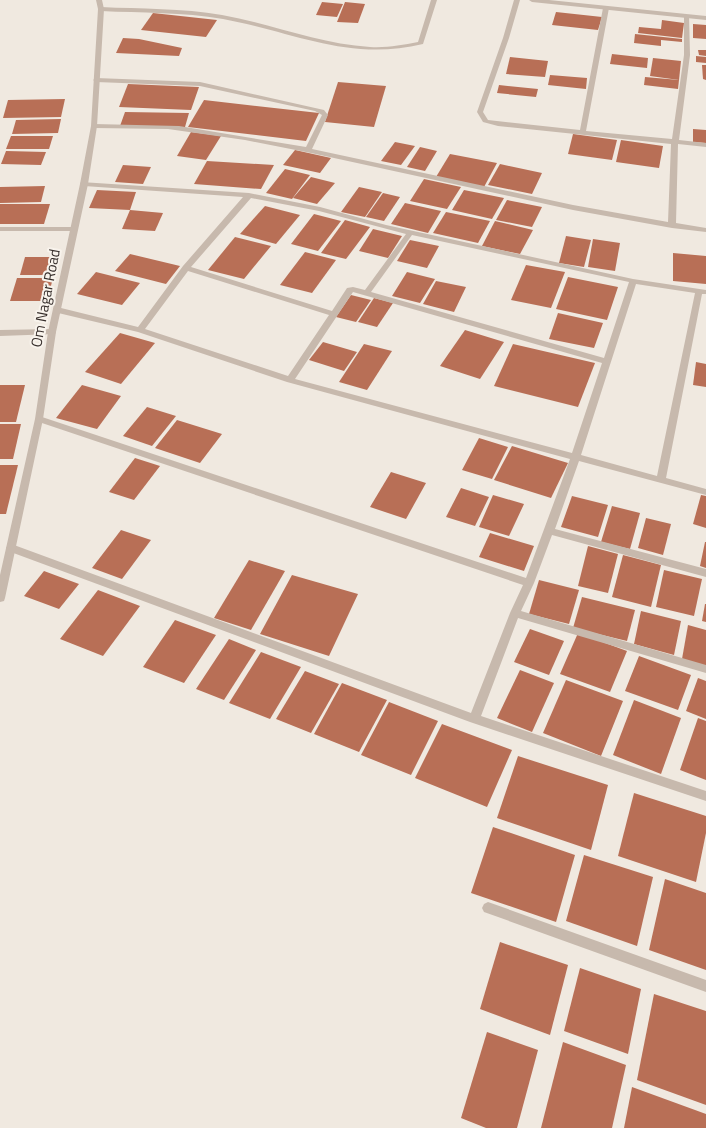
<svg xmlns="http://www.w3.org/2000/svg" width="706" height="1128" font-family="'Titillium Web',sans-serif">
<style>
.building{fill:#b86f56}
.lines{fill:none;stroke-linecap:round;stroke-linejoin:round}
.minor{fill:#c7b9ad;fill-rule:evenodd}
.tertiary{fill:#c7b9ad;fill-rule:evenodd}
.labels{text-anchor:middle;dominant-baseline:central;stroke-width:4;stroke-linejoin:round;paint-order:stroke}
.street-label{font-size:15px;fill:#362e2b;stroke:#f8f3ec}
</style>
<rect width="100%" height="100%" fill="#f0e9e0"/>
<g class="building">
<polygon points="322,2 343,4 337,17 316,15"/>
<polygon points="345,2 365,4 358,23 337,22"/>
<polygon points="556,12 602,17 598,30 552,25"/>
<polygon points="153,13 217,20 206,37 141,30"/>
<polygon points="662,20 684,23 682,38 638,33 639,27 661,29"/>
<polygon points="693,24 706,25 706,39 693,38"/>
<polygon points="635,34 682,39 682,42 661,40 661,46 634,43"/>
<polygon points="123,38 139,39 182,48 179,56 116,53"/>
<polygon points="698,50 706,50 706,56 699,55"/>
<polygon points="612,54 648,58 647,68 610,64"/>
<polygon points="696,56 706,57 706,63 696,62"/>
<polygon points="510,57 548,61 545,77 506,74"/>
<polygon points="653,58 681,61 679,80 650,76"/>
<polygon points="702,65 706,65 706,80 703,79"/>
<polygon points="550,75 587,78 586,89 548,85"/>
<polygon points="645,77 679,80 678,89 644,85"/>
<polygon points="338,82 386,86 374,127 325,122"/>
<polygon points="128,84 199,87 191,110 119,107"/>
<polygon points="499,85 538,89 536,97 497,93"/>
<polygon points="65,99 61,117 3,118 8,100"/>
<polygon points="204,100 319,113 306,141 188,127"/>
<polygon points="125,112 189,113 185,127 120,126"/>
<polygon points="61,119 58,133 12,134 16,120"/>
<polygon points="693,129 706,130 706,143 693,142"/>
<polygon points="191,132 221,136 206,160 177,156"/>
<polygon points="573,134 617,140 612,160 568,154"/>
<polygon points="11,136 53,136 49,149 6,149"/>
<polygon points="621,140 663,146 659,168 616,162"/>
<polygon points="395,142 415,146 401,165 381,161"/>
<polygon points="420,147 437,151 425,171 407,167"/>
<polygon points="295,150 331,158 320,173 283,165"/>
<polygon points="6,151 46,152 41,165 1,164"/>
<polygon points="450,154 497,163 484,187 436,177"/>
<polygon points="207,161 274,165 261,189 194,184"/>
<polygon points="500,164 542,173 532,194 488,185"/>
<polygon points="123,165 151,167 143,184 115,182"/>
<polygon points="285,169 310,175 292,199 266,193"/>
<polygon points="311,177 335,183 317,204 293,198"/>
<polygon points="424,179 461,187 447,209 410,201"/>
<polygon points="45,186 41,202 0,203 0,187"/>
<polygon points="359,187 382,192 365,217 341,212"/>
<polygon points="97,190 136,192 130,210 89,208"/>
<polygon points="464,190 504,198 492,219 452,210"/>
<polygon points="383,193 400,197 384,221 366,217"/>
<polygon points="507,200 542,207 532,227 496,220"/>
<polygon points="405,203 441,211 428,233 391,224"/>
<polygon points="0,204 50,204 44,224 0,224"/>
<polygon points="265,206 300,215 276,244 240,234"/>
<polygon points="130,210 163,213 155,231 122,229"/>
<polygon points="446,212 490,221 478,243 433,233"/>
<polygon points="314,214 341,221 318,251 291,244"/>
<polygon points="345,220 370,227 346,259 321,253"/>
<polygon points="495,221 533,230 520,254 482,246"/>
<polygon points="373,229 402,236 388,258 359,251"/>
<polygon points="566,236 591,240 584,267 559,263"/>
<polygon points="235,237 271,246 244,279 208,270"/>
<polygon points="593,239 620,243 615,271 588,267"/>
<polygon points="410,240 439,246 427,268 397,261"/>
<polygon points="305,252 336,260 312,293 280,285"/>
<polygon points="673,253 706,256 706,284 673,281"/>
<polygon points="130,254 180,266 166,284 115,271"/>
<polygon points="25,257 56,257 52,275 20,275"/>
<polygon points="526,265 565,272 551,308 511,300"/>
<polygon points="96,272 140,283 122,305 77,294"/>
<polygon points="407,272 435,279 420,303 392,296"/>
<polygon points="568,277 618,287 607,320 556,309"/>
<polygon points="17,278 53,278 47,301 10,301"/>
<polygon points="436,281 466,287 454,312 423,304"/>
<polygon points="351,295 371,300 356,322 336,317"/>
<polygon points="374,298 393,303 377,327 358,322"/>
<polygon points="558,313 603,323 594,348 549,339"/>
<polygon points="465,330 504,342 480,379 440,366"/>
<polygon points="120,333 155,343 121,384 85,372"/>
<polygon points="323,342 357,352 344,371 309,360"/>
<polygon points="364,344 392,351 367,390 339,382"/>
<polygon points="513,344 595,363 578,407 494,386"/>
<polygon points="696,362 706,364 706,387 693,385"/>
<polygon points="0,385 25,385 16,422 0,422"/>
<polygon points="82,385 121,396 97,429 56,418"/>
<polygon points="147,407 176,416 152,446 123,436"/>
<polygon points="177,420 222,434 200,463 155,448"/>
<polygon points="0,424 21,424 13,459 0,459"/>
<polygon points="479,438 508,447 492,479 462,470"/>
<polygon points="512,446 568,463 551,498 494,480"/>
<polygon points="135,458 160,466 134,500 109,492"/>
<polygon points="0,465 18,465 6,514 0,514"/>
<polygon points="391,472 426,483 406,519 370,507"/>
<polygon points="461,488 489,497 475,526 446,517"/>
<polygon points="493,495 524,504 509,536 479,527"/>
<polygon points="701,495 706,496 706,528 693,524"/>
<polygon points="572,496 608,505 598,537 561,527"/>
<polygon points="612,506 640,513 630,549 601,542"/>
<polygon points="646,518 671,524 663,555 638,548"/>
<polygon points="121,530 151,540 122,579 92,568"/>
<polygon points="490,533 534,546 524,571 479,557"/>
<polygon points="705,542 706,542 706,568 700,566"/>
<polygon points="588,546 618,554 608,593 578,586"/>
<polygon points="623,555 661,565 651,607 612,597"/>
<polygon points="249,560 285,571 251,630 214,618"/>
<polygon points="664,570 702,579 694,616 656,607"/>
<polygon points="44,571 79,584 59,609 24,596"/>
<polygon points="292,575 358,594 329,656 260,634"/>
<polygon points="539,580 579,590 569,624 529,614"/>
<polygon points="98,590 140,606 103,656 60,639"/>
<polygon points="582,597 635,610 627,641 573,628"/>
<polygon points="705,604 706,604 706,622 702,621"/>
<polygon points="641,611 681,621 674,655 634,644"/>
<polygon points="175,620 216,635 184,683 143,667"/>
<polygon points="688,625 706,630 706,666 682,659"/>
<polygon points="530,629 564,641 549,675 514,662"/>
<polygon points="578,633 627,651 610,692 560,674"/>
<polygon points="229,639 256,650 224,700 196,689"/>
<polygon points="261,652 301,667 270,719 229,703"/>
<polygon points="639,656 691,675 678,710 625,691"/>
<polygon points="520,670 554,683 532,732 497,718"/>
<polygon points="305,671 339,684 311,733 276,719"/>
<polygon points="698,678 706,681 706,719 686,711"/>
<polygon points="566,680 623,701 601,756 543,733"/>
<polygon points="342,683 387,700 359,752 314,734"/>
<polygon points="634,700 681,718 661,774 613,755"/>
<polygon points="389,702 438,721 411,775 361,755"/>
<polygon points="698,718 706,721 706,780 680,770"/>
<polygon points="442,724 512,750 487,807 415,778"/>
<polygon points="518,756 608,785 591,850 497,818"/>
<polygon points="634,793 706,816 706,833 696,882 618,856"/>
<polygon points="493,827 575,855 556,922 471,893"/>
<polygon points="584,855 653,877 637,946 566,921"/>
<polygon points="665,879 706,893 706,970 649,950"/>
<polygon points="500,942 568,965 550,1035 480,1009"/>
<polygon points="580,968 641,989 628,1054 564,1031"/>
<polygon points="654,994 706,1011 706,1105 637,1080"/>
<polygon points="487,1032 538,1050 517,1128 486,1128 461,1118"/>
<polygon points="563,1042 626,1065 612,1128 541,1128"/>
<polygon points="632,1087 706,1114 706,1128 624,1128"/>
</g>
<g class="lines">
<g class="minor">
<path d="M431,0H437L423,44C349,62 294,32 223,19C183,12 141,13 101,11L98,9L101,7C141,9 182,8 222,15C272,24 319,44 370,47C387,48 402,45 418,42Z"/>
<polygon points="514,0 520,0 509,38 483,112 488,120 580,130 603,8 606,6 609,8 586,131 672,139 684,55 684,16 689,15 690,55 679,140 706,143 706,147 678,144 676,223 706,228 706,232 672,228 573,210 311,153 245,140 168,129 94,128 91,126 94,124 179,126 306,147 322,115 315,111 200,86 96,82 93,80 96,78 200,82 324,110 328,115 312,149 573,205 668,222 671,144 498,126 483,122 477,112 503,38"/>
<path d="M81,182L249,193L320,207L386,225L633,279L706,290V294H702L666,478L706,489V495L579,461L555,529L706,569V577L552,535L534,583L521,611L706,665V673L518,618L481,716L706,791V801L470,722L8,551L6,548L8,545H14L471,713L510,613L523,585L36,421L35,419L39,416L42,417L526,578L570,459L287,382L138,332L54,312L53,310L54,308L57,307L138,327L183,266L243,197L84,186L80,184ZM251,198L319,211L406,234L365,290L353,287L347,288L332,311L191,267ZM412,235L629,282L604,358L371,292ZM188,271L329,315L288,376L145,329ZM636,284L695,293L657,476L581,455ZM353,292L602,363L572,453L295,379Z"/>
<polygon points="0,227 73,227 77,229 73,231 0,231"/>
<polygon points="52,329 56,332 55,334 0,336 0,330"/>
<polygon points="488,902 706,980 706,992 484,912 482,908 484,904"/>
</g>
<g class="tertiary">
<polygon points="96,0 102,0 104,9 97,126 88,184 56,332 43,419 5,598 4,601 0,602 0,575 35,419 48,332 80,184 91,126 98,9"/>
<polygon points="529,0 549,0 706,16 706,20 532,2"/>
</g>
</g>
<g class="labels">
<g class="street-label">
<text transform="translate(45 298) rotate(-79)">Om Nagar Road</text>
</g>
</g>
</svg>
